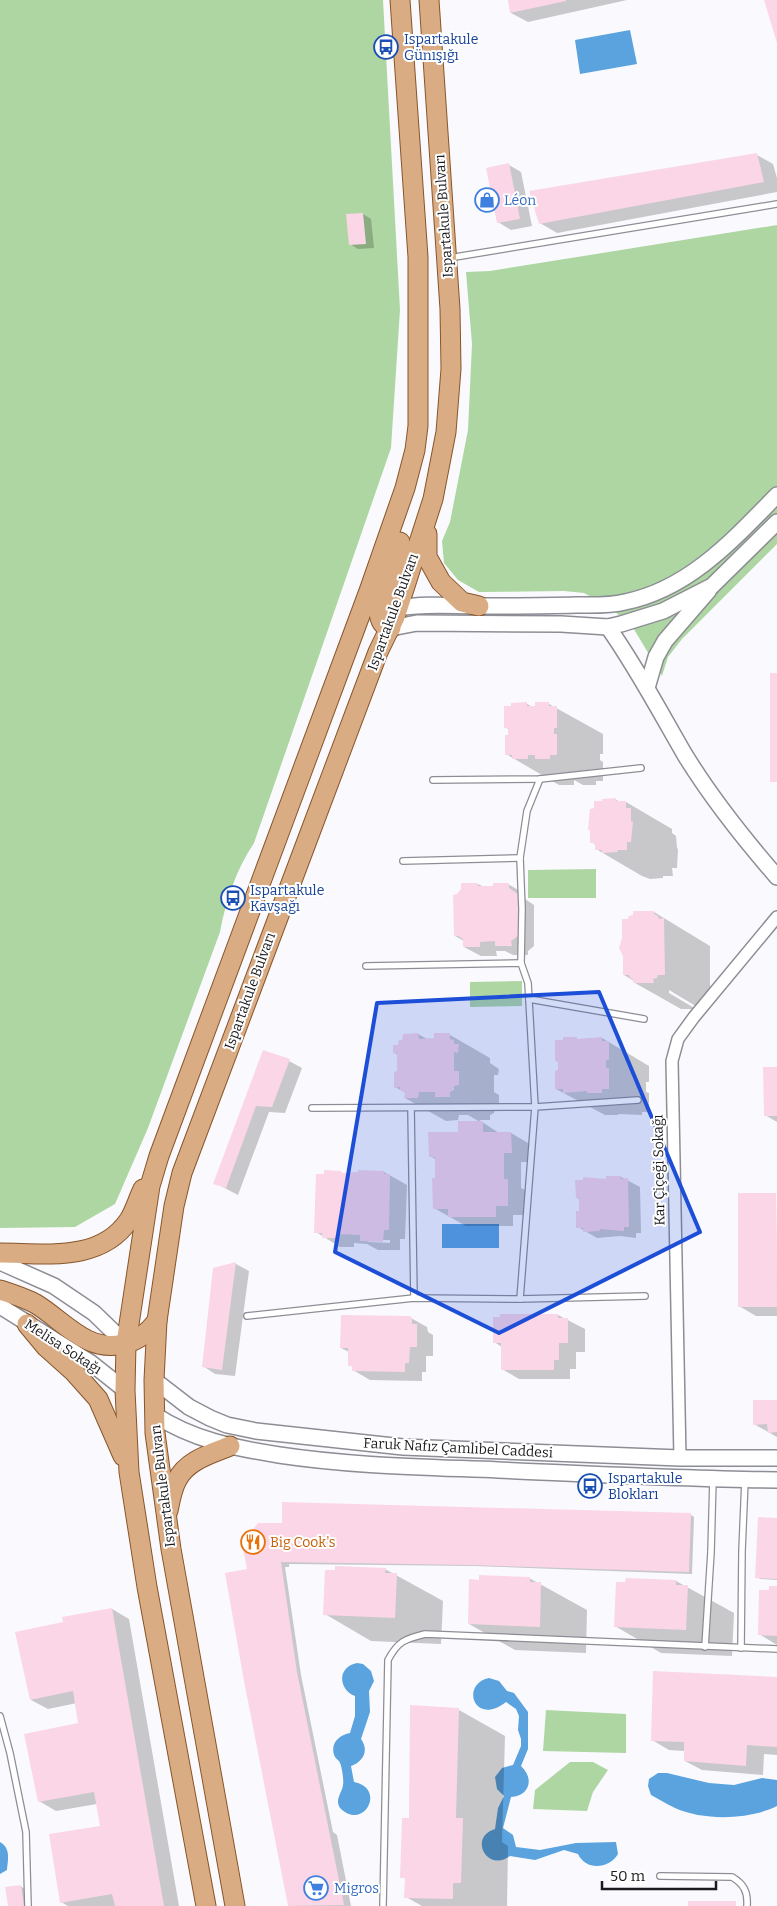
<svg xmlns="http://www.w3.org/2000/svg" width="777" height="1906" font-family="Bitter,serif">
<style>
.green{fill:#aed6a2}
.water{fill:#5aa3df}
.shadow{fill:#0003;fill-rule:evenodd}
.building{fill:#fbd6e6}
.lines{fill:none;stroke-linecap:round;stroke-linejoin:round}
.service-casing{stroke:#8d8e95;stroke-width:8}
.minor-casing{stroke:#8d8e95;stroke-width:14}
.tertiary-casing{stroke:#8d8e95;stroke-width:18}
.primary-casing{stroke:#88552a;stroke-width:21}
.service{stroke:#fff;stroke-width:5.5}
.minor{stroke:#fff;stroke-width:11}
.tertiary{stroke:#fff;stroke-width:15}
.primary{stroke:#daac83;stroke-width:19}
.marked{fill:#1d4ed8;fill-opacity:0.2;stroke:#1d4ed8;stroke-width:4;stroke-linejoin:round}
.labels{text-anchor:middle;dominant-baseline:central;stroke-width:4;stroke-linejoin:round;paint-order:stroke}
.transit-label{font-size:14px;fill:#164399;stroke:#fff;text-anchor:start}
.shop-label{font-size:14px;fill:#366cbe;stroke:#fff;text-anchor:start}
.street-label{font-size:14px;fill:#1b1b1e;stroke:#fff}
.food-label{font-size:14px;fill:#c56008;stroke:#fff;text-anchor:start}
</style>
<rect width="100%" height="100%" fill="#fafafe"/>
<g class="green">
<path d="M0,0H383L400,310L391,448L254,843C236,870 226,900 220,932L148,1128L115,1204L75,1227L0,1228Z"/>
<polygon points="777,225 777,544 682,639 668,657 662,676 632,626 608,606 584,593 564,591 479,592 458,580 444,563 442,541 450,522 468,430 472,344 466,272 490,271"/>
<polygon points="596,869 596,898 528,898 528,870"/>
<polygon points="522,981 522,1006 470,1007 470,982"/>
<polygon points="546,1710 626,1714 626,1753 543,1751"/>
<polygon points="570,1762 593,1762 608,1770 593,1792 587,1811 533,1809 535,1790"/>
</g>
<g class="water">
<polygon points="630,30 637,64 580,74 575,40"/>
<rect x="442" y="1224" width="57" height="24"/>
<path d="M357,1663L363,1664L371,1671L374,1681L369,1691L370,1712L361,1739C369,1750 364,1761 351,1766L354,1782C385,1788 366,1826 345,1812C331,1803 342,1794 343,1785C344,1781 342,1767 340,1763C339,1760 336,1759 335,1757C329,1744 339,1735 350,1733L355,1716V1696C338,1689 337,1667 357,1663Z"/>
<path d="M489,1678L499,1681L507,1691L514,1693L528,1712V1749L521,1766C535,1779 529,1796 511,1797L503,1828L513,1835L516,1847L540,1850L576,1843L616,1842L618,1854C609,1869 586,1871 578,1854L564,1850L535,1860L510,1856C487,1873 468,1837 495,1829L498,1808L504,1796L497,1789L495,1777L502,1768L513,1765L521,1746V1739L518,1730L519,1716L516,1709L506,1702C474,1727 460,1684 489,1678Z"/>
<path d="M658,1773H667L709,1783L734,1785L762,1778L777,1780V1806C749,1820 704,1821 675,1808C666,1804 659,1799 651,1795L648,1786L649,1779Z"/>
<path d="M0,1842C11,1848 8,1860 7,1870L0,1874Z"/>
</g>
<g class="shadow">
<polygon points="509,0 627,0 528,22 511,13"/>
<polygon points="757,155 773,164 777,178 777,192 557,233 540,223"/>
<polygon points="509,165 521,172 532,226 511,230 498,222"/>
<polygon points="363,214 371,219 374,248 358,249 350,244"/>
<polygon points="512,704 527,704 533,707 549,704 603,734 603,754 600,754 600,760 603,762 603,781 596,781 596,785 583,785 574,780 574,785 559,785 506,754 509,729 506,728"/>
<polygon points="603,800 616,800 621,802 626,802 672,829 672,833 676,836 677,848 678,849 677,868 672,868 673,876 663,876 663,878 650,879 642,876 596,849 596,845 592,842"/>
<polygon points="478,884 484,887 508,884 525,894 525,899 534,905 534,946 528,951 528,955 513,955 505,951 496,951 497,956 481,956 464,947 464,941 455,936"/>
<polygon points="654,912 710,946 710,1001 699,1008 669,990 669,993 696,1009 681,1009 635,983 634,981 624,975 629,920"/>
<polygon points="418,1034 427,1039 436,1039 450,1035 490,1058 490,1063 499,1069 498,1075 494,1075 494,1092 499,1095 499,1108 495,1109 494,1113 490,1115 490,1120 479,1120 499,1133 511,1133 528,1143 528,1162 521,1162 521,1188 525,1190 525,1215 513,1215 513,1226 466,1226 434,1208 437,1160 430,1156 460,1133 480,1122 468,1115 459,1115 458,1120 446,1121 405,1098 406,1093 395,1087 398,1072 399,1055 394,1053 399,1046"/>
<polygon points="602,1038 649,1066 649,1082 646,1082 646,1092 649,1093 649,1112 642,1112 642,1115 618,1114 618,1115 605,1115 556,1089 559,1071 559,1062 556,1061 588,1040"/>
<polygon points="264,1051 289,1061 302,1068 285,1113 269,1112 238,1195 215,1183"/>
<polygon points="777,1068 777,1122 765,1115"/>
<path d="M359,1171L384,1172L407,1185L405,1239H400V1250H378L367,1244L354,1243V1247H340L316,1232L341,1172L345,1175L360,1174ZM367,1240H390V1243L369,1242Z"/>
<polygon points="621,1177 640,1187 641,1233 636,1233 636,1238 620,1236 597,1238 578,1227 581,1212 581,1200 577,1198 608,1180"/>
<polygon points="776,1194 777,1316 756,1316 739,1306"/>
<polygon points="236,1264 249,1271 235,1376 215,1374 203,1366 214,1269"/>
<polygon points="501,1315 558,1315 585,1329 585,1352 576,1352 576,1369 570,1369 570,1379 519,1379 502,1369 502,1347 494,1342"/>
<polygon points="409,1317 427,1327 428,1332 433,1335 433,1356 426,1356 426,1372 422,1372 422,1381 370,1380 353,1370 353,1367 349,1365 349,1352 341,1348"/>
<polygon points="777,1401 777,1437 754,1424"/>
<polygon points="690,1514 694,1517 692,1574 474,1566 289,1564 289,1567 285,1567 301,1675 333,1832 337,1835 351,1906 289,1906 245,1681 248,1570 244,1544"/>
<polygon points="777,1519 777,1580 760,1579 757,1577"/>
<polygon points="385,1569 443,1601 441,1644 371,1641 325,1614"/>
<polygon points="529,1578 587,1610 586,1653 515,1650 469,1624"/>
<polygon points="676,1581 734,1613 732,1656 661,1653 615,1626"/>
<polygon points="777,1587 777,1645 759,1634 770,1592"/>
<polygon points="112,1609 129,1619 179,1906 68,1906 61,1902 101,1827 97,1804 56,1811 39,1801 80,1724 77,1703 48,1709 31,1700 64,1623"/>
<polygon points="777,1678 777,1755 764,1754 763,1775 702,1770 685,1761 685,1751 669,1750 652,1740"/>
<polygon points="411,1707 459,1710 505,1736 502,1842 508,1846 507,1906 422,1906 406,1897 406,1879 402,1877 410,1820"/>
<polygon points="20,1886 29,1891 31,1906 10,1906"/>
</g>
<g class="building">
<polygon points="508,0 566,0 566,1 510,13"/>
<polygon points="764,0 777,0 777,43"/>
<polygon points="757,153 764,182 539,224 529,191"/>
<polygon points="509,163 520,219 497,223 486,168"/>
<polygon points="363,213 366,244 349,245 346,214"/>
<rect x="770" y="673" width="7" height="109"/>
<polygon points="527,702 527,706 535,706 535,702 549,702 549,706 557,706 557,728 554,728 554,734 557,734 557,755 550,755 550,759 535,759 535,755 528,755 528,759 512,759 512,755 505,755 505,735 508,735 508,728 504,728 504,706 511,706 511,703"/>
<polygon points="616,798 616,801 626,801 626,808 631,808 631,822 633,821 631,842 627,842 627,850 617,850 618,852 602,853 602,850 595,850 595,843 590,843 590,830 588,830 590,809 594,808 594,801 602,801 602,799"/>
<polygon points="461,883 478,883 478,886 493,886 493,883 509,883 509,888 518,894 518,936 511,941 512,946 495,946 495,941 480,942 480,947 463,947 463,939 458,936 454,936 453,895 457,894 461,889"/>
<polygon points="633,911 654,911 654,914 658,916 659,919 664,918 665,975 658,975 657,978 653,979 654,983 633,983 633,979 630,978 629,975 623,975 623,956 619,948 622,938 622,919 628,919 629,916 633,915"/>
<polygon points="418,1033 419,1039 434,1038 434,1033 450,1033 450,1039 454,1040 454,1044 459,1044 458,1053 454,1052 454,1071 459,1071 459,1085 454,1086 454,1090 450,1092 450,1097 435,1097 435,1092 419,1092 418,1098 404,1098 405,1093 400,1090 400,1087 394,1088 394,1072 397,1071 397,1053 393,1053 393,1045 398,1045 399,1040 402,1040 403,1034"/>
<polygon points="563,1037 577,1037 577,1039 602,1037 602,1041 609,1041 609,1060 606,1060 606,1068 609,1068 609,1089 602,1089 602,1093 587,1093 587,1091 563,1093 563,1089 555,1089 555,1071 558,1070 558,1061 555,1061 555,1040 563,1040"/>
<polygon points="263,1050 290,1059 272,1107 256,1106 226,1188 213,1184"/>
<polygon points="763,1067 777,1067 777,1116 764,1116"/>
<polygon points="458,1121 483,1121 483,1132 511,1132 512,1153 504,1153 504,1179 508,1179 508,1206 496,1206 496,1217 448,1217 448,1209 433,1209 432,1178 435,1178 435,1157 429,1157 428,1132 458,1132"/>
<polygon points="324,1170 341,1171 342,1173 358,1172 358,1170 384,1171 384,1174 390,1174 389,1230 384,1230 383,1242 360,1241 360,1235 337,1234 337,1238 322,1238 322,1233 314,1233 316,1174 324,1174"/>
<polygon points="606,1176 621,1176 621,1179 628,1178 629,1227 624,1227 624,1231 600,1229 600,1231 583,1232 583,1228 576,1228 576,1211 579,1211 579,1198 576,1198 575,1180 583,1180 583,1177 606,1179"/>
<polygon points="738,1193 776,1193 777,1307 738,1307"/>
<polygon points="236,1262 222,1370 202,1367 213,1268"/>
<polygon points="500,1314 558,1314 558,1318 568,1318 568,1343 559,1343 559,1360 554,1360 554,1370 501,1370 501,1343 493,1343 493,1317 500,1317"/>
<polygon points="341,1315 410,1316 412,1318 412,1324 417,1324 417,1347 410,1347 409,1363 405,1363 405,1372 352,1371 352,1366 348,1366 348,1348 340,1348"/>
<polygon points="753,1400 777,1400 777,1432 768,1433 767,1424 753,1425"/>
<polygon points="282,1502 691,1513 689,1572 470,1565 281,1562 297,1672 344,1905 288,1906 244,1681 225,1573 247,1569 242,1544 258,1523 282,1523"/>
<polygon points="758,1517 777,1518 777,1579 755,1578"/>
<polygon points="335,1566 386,1568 385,1573 397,1573 395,1618 323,1615 325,1570 335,1570"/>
<polygon points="479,1575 530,1577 530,1582 541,1582 540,1627 468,1624 469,1579 479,1580"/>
<polygon points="626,1578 676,1580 676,1585 688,1585 686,1630 614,1627 616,1582 625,1582"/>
<polygon points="769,1586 777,1586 777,1636 758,1635 759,1590 769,1590"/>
<polygon points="112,1608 164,1906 115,1906 112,1894 60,1903 49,1834 100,1826 94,1792 38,1802 24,1734 78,1723 73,1691 30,1700 15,1632 63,1622 62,1617"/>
<polygon points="653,1671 777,1677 777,1747 747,1745 746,1766 684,1761 684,1742 651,1741"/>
<polygon points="410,1705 459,1708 456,1818 463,1818 461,1883 453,1883 453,1899 404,1898 405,1878 400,1878 402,1818 409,1818"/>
<polygon points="21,1885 24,1906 8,1906 5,1887"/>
<rect x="688" y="1901" width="48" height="5"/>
</g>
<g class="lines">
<g class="service-casing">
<g id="service">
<polyline points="449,258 777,204"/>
<polyline points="433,780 540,779 641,768"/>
<polyline points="403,861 520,858"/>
<polyline points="521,963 522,909 520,858 527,811 540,779"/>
<polyline points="366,966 521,963 528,983 535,1107 520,1299"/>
<polyline points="529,999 644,1019"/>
<polyline points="312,1108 535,1107 638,1100"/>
<polyline points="411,1108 414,1298"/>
<polyline points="247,1316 414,1298 520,1299 645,1296"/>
<polyline points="705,1647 711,1552 713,1479"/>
<polyline points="741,1648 742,1551 745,1480"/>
<polyline points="0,1716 10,1753 26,1832 28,1906"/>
<path d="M660,1876L732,1877C744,1884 748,1892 747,1906"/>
<path d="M383,1906L388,1660C398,1641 405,1639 425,1634L777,1649"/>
</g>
</g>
<g class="minor-casing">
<polyline id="minor" points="680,1458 672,1061 678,1039 694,1017 777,917"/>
</g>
<g class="tertiary-casing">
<g id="tertiary">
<path d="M398,608C426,603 453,606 481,606C512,606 544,606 576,605C592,605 609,606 625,602C689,589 733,540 777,495"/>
<path d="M608,627C637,668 660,712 685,755C712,799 744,839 777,877"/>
<polyline points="391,628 417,623 561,624 608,627 621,624 663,611 712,586 777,522"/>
<polyline points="647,688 656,657 665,641 709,590"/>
<polyline points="0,1262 54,1286 94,1313 126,1344"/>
<polyline points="0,1306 91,1363 125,1390"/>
<polyline points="154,1380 189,1407 210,1418 227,1425 256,1431 403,1447 680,1458 777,1458"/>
<path d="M155,1415C193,1440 235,1448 279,1455C352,1466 425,1467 498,1470C591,1474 684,1479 777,1480"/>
</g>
</g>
<g class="primary-casing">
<g id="primary">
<polyline points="427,534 427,557 441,582 462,602 479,606"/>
<path d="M391,628C381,626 379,618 379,609L400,542"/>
<path d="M0,1253C44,1253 100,1263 129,1220C135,1211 138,1199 143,1189"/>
<path d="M0,1290C12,1294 25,1298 36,1304C64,1321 87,1353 123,1344C138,1341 148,1333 157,1321"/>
<polyline points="27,1324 46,1347 74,1372 98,1399 123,1456"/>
<path d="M168,1511C170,1501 172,1489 177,1480C187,1460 211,1454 230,1446"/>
<polyline points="206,1906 147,1587 129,1472 125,1390 126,1344 150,1186 159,1156 369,591 405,488 415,450 418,426 418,257 400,0"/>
<polyline points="235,1906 171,1549 155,1433 154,1380 157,1321 174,1206 182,1173 378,652 395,617 433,499 446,432 451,369 450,309 429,0"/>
</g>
</g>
<use href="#service" class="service"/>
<use href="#minor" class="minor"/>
<use href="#tertiary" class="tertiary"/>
<use href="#primary" class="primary"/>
</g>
<path class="marked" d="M599,992L700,1232L499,1333L335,1252L377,1003Z"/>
<defs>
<g id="bus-ring" transform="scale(1.25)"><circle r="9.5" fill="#fff" stroke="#1a4fb4" stroke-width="1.5"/><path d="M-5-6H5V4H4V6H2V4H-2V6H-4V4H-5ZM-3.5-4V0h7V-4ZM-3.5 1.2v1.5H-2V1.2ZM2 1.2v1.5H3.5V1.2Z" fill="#1a4fb4"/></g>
<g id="shop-ring" transform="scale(1.25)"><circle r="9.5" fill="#fff" stroke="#3f7fe0" stroke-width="1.5"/><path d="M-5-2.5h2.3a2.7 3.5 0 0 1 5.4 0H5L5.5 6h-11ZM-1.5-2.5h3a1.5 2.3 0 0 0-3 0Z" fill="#3f7fe0"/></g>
<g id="restaurant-ring" transform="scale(1.25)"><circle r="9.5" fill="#fff" stroke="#e8710a" stroke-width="1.5"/><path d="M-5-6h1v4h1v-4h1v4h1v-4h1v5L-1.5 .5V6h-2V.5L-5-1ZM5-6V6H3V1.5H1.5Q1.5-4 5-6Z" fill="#e8710a"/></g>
<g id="supermarket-ring" transform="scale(1.25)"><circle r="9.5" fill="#fff" stroke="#3f7fe0" stroke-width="1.5"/><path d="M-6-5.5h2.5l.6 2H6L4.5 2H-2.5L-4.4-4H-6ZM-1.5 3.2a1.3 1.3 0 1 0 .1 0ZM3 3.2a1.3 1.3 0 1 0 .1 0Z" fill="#3f7fe0"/></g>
</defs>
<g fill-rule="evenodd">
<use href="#bus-ring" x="386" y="47"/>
<use href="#shop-ring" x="487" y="200"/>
<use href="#bus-ring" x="233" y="898"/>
<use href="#bus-ring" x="590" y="1486"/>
<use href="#restaurant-ring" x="253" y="1542"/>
<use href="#supermarket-ring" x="316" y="1888"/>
</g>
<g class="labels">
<g class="transit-label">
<text x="404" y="39">Ispartakule<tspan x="404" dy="16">Günışığı</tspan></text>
<text x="250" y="890">Ispartakule<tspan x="250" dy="16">Kavşağı</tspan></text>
<text x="608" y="1478">Ispartakule<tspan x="608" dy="16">Blokları</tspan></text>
</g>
<g class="shop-label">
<text x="504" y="200">Léon</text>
<text x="334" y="1888">Migros</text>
</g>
<g class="street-label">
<text transform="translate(444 216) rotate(-94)">Ispartakule Bulvarı</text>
<text transform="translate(393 612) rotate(-70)">Ispartakule Bulvarı</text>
<text transform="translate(250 991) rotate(-70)">Ispartakule Bulvarı</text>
<text transform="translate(659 1170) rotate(-91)">Kar Çiçeği Sokağı</text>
<text transform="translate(63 1347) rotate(33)">Melisa Sokağı</text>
<text transform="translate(458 1448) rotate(3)">Faruk Nafız Çamlıbel Caddesi</text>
<text transform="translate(163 1486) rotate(-97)">Ispartakule Bulvarı</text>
</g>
<g class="food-label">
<text x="270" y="1542">Big Cook's</text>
</g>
</g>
<path d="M602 1881v8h114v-8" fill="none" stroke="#1b1b1e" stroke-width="2.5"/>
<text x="610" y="1881" font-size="15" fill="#1b1b1e" stroke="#ffffff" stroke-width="4" paint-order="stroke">50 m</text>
</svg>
